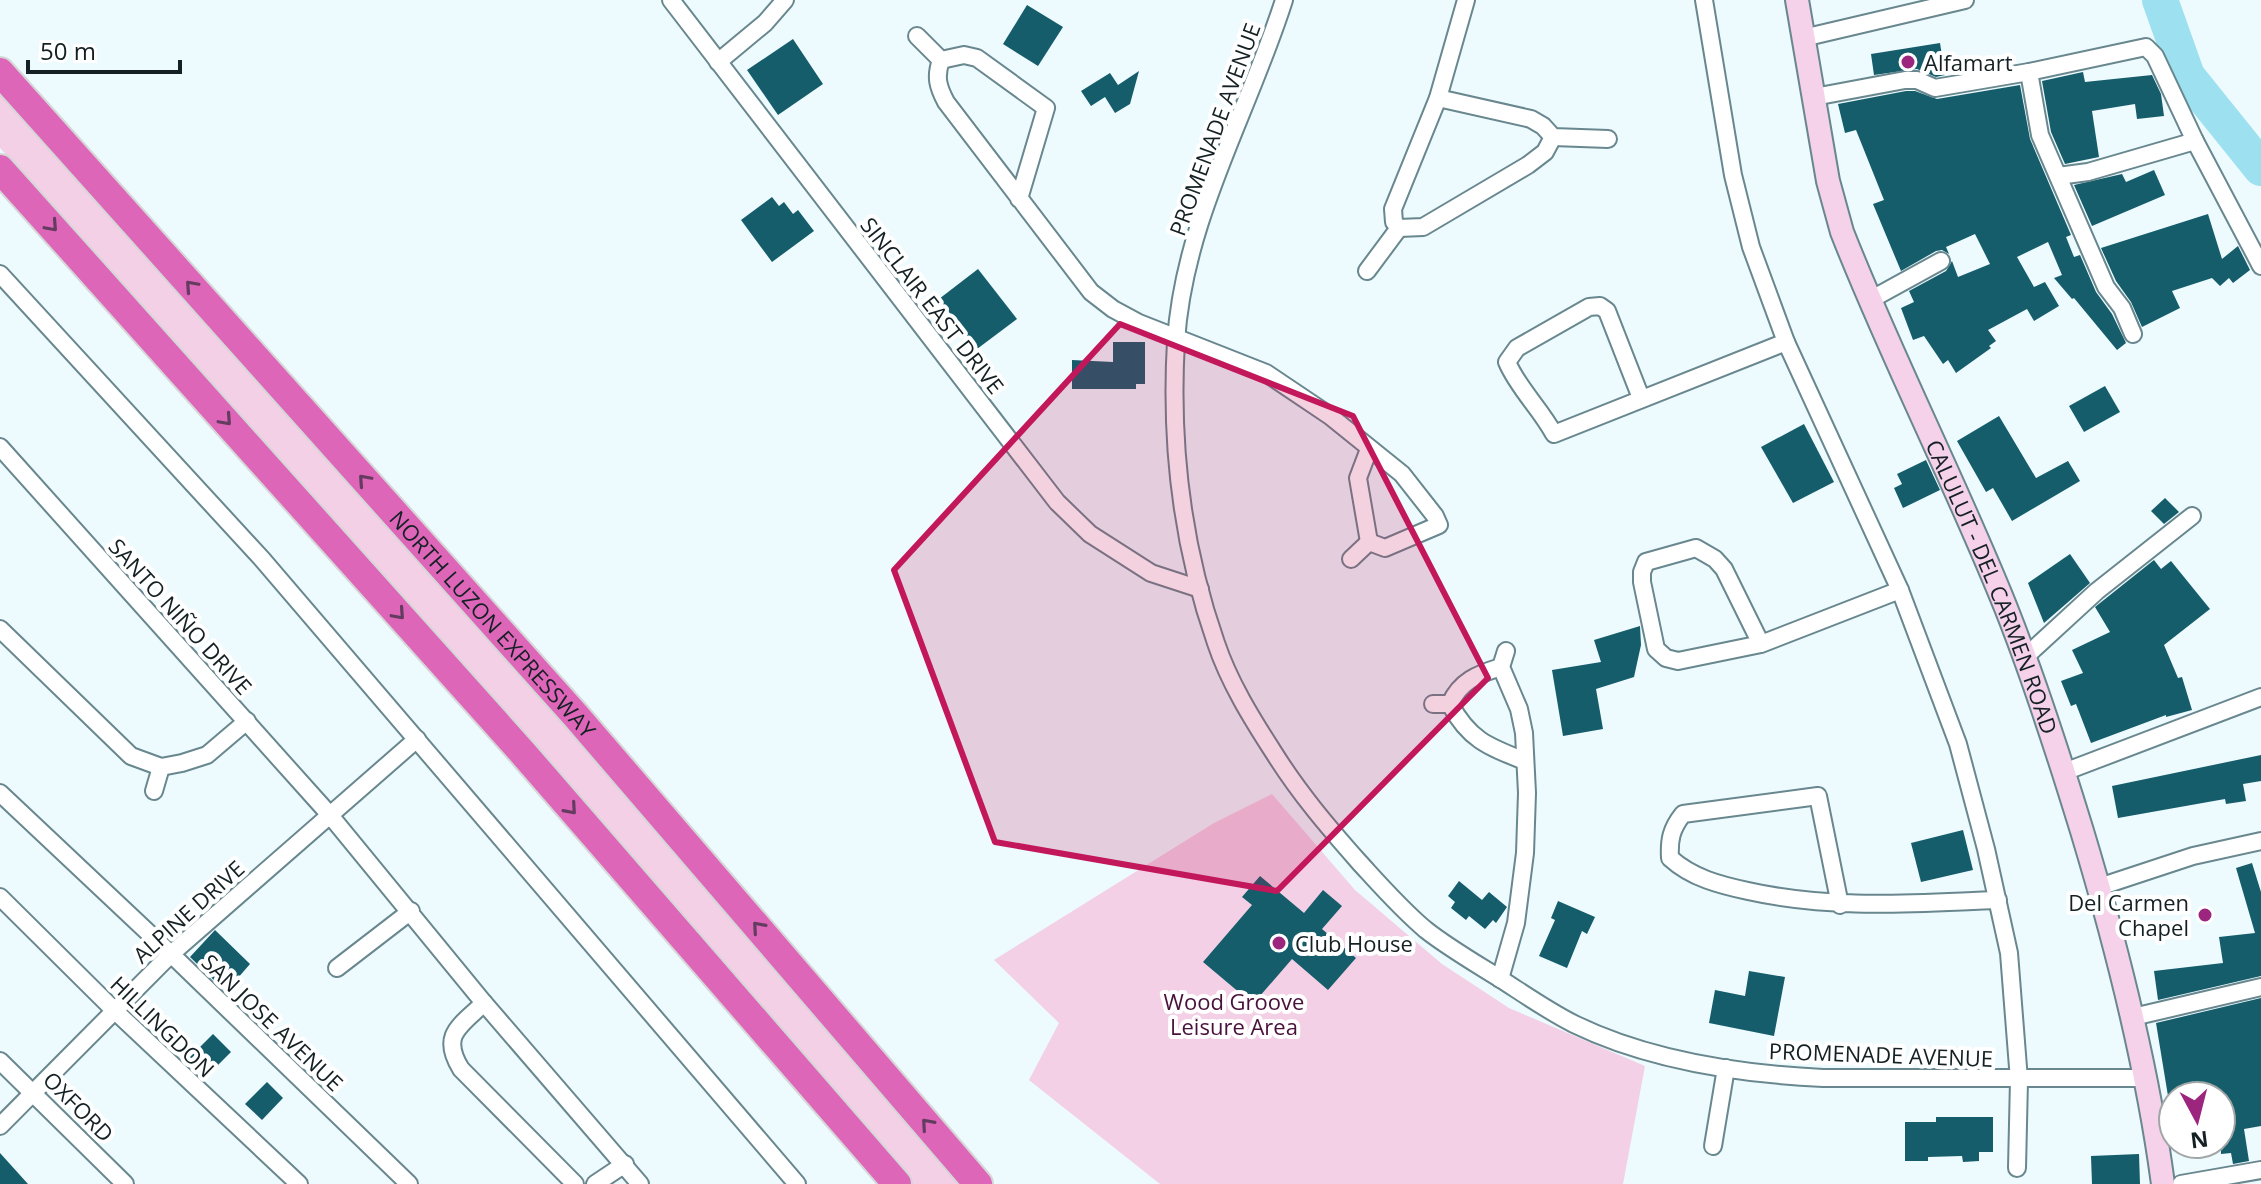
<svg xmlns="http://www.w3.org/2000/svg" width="2261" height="1184" font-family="'Open Sans',sans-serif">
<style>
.green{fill:#f3d0e6}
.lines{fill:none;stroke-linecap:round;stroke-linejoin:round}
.river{stroke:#9de0ef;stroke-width:36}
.building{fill:#155d6a}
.minor-casing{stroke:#68878e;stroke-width:20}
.secondary-casing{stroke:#68878e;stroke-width:26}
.motorway-casing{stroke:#d5d7d7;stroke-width:32}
.minor{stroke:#fff;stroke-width:16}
.secondary{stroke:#f5d1ea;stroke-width:22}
.motorway{stroke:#dd66b9;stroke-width:28}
.oneway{stroke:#643c5f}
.marked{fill:#c2185b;fill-opacity:0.2;stroke:#c2185b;stroke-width:6;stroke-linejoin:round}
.poi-dot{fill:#9c257e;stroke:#fff;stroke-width:3}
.labels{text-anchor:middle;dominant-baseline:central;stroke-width:8;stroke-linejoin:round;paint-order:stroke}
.poi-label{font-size:22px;fill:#142023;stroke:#fff;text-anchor:start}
.street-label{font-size:22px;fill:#142023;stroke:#fff}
.park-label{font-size:22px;fill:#49103a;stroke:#fff}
</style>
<rect width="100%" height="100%" fill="#edfafe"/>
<g class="green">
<polygon points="0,90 705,880 962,1184 910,1184 466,667 0,148"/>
<polygon points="1272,794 1355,890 1442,964 1509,1008 1645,1066 1623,1184 1160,1184 1029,1080 1059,1023 994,960 1214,823"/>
</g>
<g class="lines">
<polyline class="river" points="2160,0 2187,76 2261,168"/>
</g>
<g class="building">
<polygon points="1027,5 1063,27 1038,66 1003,44"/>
<polygon points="793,39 823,84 778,115 747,70"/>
<polygon points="1940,43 1945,75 1936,77 1917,69 1874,75 1871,54"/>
<polygon points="1139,71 1130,104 1115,113 1105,97 1091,106 1081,91 1110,73 1118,85"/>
<polygon points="2083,72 2085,82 2152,75 2161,94 2164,116 2137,119 2135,104 2092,111 2099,157 2065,164 2051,132 2042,81"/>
<polygon points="2020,85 2030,139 2071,235 2066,237 2074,257 2080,255 2096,292 2112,314 2126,343 2117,350 2074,298 2072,299 2054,278 2062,275 2048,242 2017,257 2034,287 2045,282 2059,306 2034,321 2027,309 1988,330 1996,341 1989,346 1991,348 1956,373 1948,360 1943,364 1924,336 1913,340 1901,308 1914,302 1909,291 1946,271 1952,261 1958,277 1990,264 1975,234 1946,247 1949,254 1942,250 1936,251 1901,271 1873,204 1884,200 1856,130 1845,133 1838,104 1906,91 1915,91 1937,99"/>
<polygon points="2154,170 2165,195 2092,226 2074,185 2122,174 2126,182"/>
<polygon points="772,197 779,206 784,202 793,214 798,210 814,231 772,262 741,220"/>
<polygon points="2208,214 2222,259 2238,246 2250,270 2233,283 2229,278 2220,286 2212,278 2172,291 2180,308 2142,327 2131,302 2116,281 2101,248"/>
<polygon points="978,269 1017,319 977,349 939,299"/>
<polygon points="1113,342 1145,342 1145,384 1136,384 1136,389 1072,389 1072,360 1113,362"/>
<polygon points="2105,386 2120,412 2084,432 2069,406"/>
<polygon points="1999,416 2036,478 2068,461 2080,481 2012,521 1993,488 1986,492 1957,441"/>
<polygon points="1804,424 1834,482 1793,503 1761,447"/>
<polygon points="1926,460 1940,490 1903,508 1894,488 1902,484 1897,474"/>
<polygon points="2165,498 2179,512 2164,524 2151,511"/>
<polygon points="2070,554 2090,583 2044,623 2028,583"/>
<polygon points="2154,560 2161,569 2171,561 2210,609 2164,645 2178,678 2182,677 2192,710 2166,717 2166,715 2091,743 2076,704 2071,706 2061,681 2083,673 2072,650 2110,632 2095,607"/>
<polygon points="1640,626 1641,645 1634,677 1596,689 1603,729 1563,736 1552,670 1601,662 1594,640"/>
<polygon points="2261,755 2261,781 2243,784 2246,801 2226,804 2225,799 2118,818 2112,786"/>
<polygon points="1963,830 1973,870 1921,882 1911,843"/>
<polygon points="2252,863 2261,892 2261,976 2158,1000 2154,971 2223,963 2219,937 2255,933 2236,868"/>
<polygon points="1260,876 1304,913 1323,890 1342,906 1322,929 1356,958 1328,990 1292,959 1253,1004 1203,962 1252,905 1242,897"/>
<polygon points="1459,881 1482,900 1489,892 1507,907 1496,923 1493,920 1485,929 1469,916 1466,920 1451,908 1455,902 1448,896"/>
<polygon points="1558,901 1595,917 1587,934 1582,931 1567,968 1539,956 1555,920 1551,918"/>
<polygon points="215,930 250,964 237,979 233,974 221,987 190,957"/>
<polygon points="1749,971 1785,977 1774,1036 1709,1023 1715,990 1745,996"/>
<polygon points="2261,998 2261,1126 2244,1129 2249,1161 2233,1164 2231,1153 2221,1154 2221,1096 2168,1096 2156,1023"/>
<polygon points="213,1034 231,1052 209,1074 203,1068 197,1073 185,1062"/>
<polygon points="267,1082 283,1098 262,1120 245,1104"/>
<polygon points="1936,1117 1993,1117 1993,1152 1979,1152 1979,1161 1963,1162 1962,1156 1928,1157 1928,1161 1905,1161 1905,1122 1936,1122"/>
<polygon points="0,1153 28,1184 0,1184"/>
<polygon points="2139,1154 2140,1184 2092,1184 2091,1156"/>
</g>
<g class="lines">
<g class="minor-casing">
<g id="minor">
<polyline points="671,0 1057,502 1090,534 1151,573 1200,589"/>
<path d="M1284,0C1248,114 1184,219 1176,341C1170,443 1182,546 1216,643C1229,682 1252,719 1274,753C1299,793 1328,827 1359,862C1381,886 1401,909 1426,930C1449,948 1475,963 1499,978C1524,994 1548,1011 1574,1024C1650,1061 1740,1074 1823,1078H2146"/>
<polyline points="1704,0 1733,175 1751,247 1786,342 1900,590 1958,744 1986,849 2009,953 2019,1080 2017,1168"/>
<polyline points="917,36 941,60"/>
<polyline points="1803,38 1965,0"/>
<polyline points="718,62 765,23 785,0"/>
<polyline points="2029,72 2040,135 2106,287 2122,308 2133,334"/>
<polyline points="1814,97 1905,80 1917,80 1935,88 2029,72 2146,47 2155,56 2195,141 2261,266"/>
<polyline points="1438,98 1531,119 1543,126 1553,137 1608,139"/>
<polyline points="2058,176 2088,172 2195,141"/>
<path d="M1019,199L1046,108L977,58L964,55L941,60C935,77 938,87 946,102L1091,292L1113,309L1139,323L1266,373L1330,416L1402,474L1435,516L1439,525L1385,548L1369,542L1351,559"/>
<polyline points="1399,228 1394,222 1393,209 1438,98 1466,0"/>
<polyline points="1399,228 1423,227 1528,165 1545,152 1553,137"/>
<polyline points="1367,271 1399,228"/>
<polyline points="0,274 262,559 797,1184"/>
<polyline points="1870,300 1941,261"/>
<path d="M1641,398L1607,311L1600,306L1589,307L1517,348L1507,362C1518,388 1540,408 1554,434L1786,342"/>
<polyline points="0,447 329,814 484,1003 640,1184"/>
<polyline points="1369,542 1358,478 1369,449"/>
<polyline points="0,629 131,756 161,767 182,763 207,755 247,721"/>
<polyline points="1761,644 1724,569 1715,559 1696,548 1646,562 1642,572 1642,582 1656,649 1666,658 1678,661 1761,644 1900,590"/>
<polyline points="2024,658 2097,591 2192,516"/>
<polyline points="1433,704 1450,704"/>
<path d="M1450,704C1469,740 1489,747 1525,761"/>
<path d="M1450,704C1460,681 1478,674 1501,667"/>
<polyline points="2064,772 2261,697"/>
<polyline points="154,791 161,767"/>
<polyline points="0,793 171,954 409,1184"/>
<polyline points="2099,887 2193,856 2261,841"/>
<polyline points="0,897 114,1010 299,1184"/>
<path d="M1840,905L1818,796L1683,814C1671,829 1669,840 1670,858C1692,878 1720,885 1748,891C1833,910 1912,903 1998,900"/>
<polyline points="337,968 411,911"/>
<polyline points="1500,979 1516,923 1525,853 1527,793 1524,733 1519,709 1501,667 1506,651"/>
<path d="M484,1003C460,1026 440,1035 461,1069L575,1184"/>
<polyline points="2133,1017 2261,987"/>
<polyline points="0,1061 125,1184"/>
<polyline points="0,1126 171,954 417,739"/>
<polyline points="1713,1146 1726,1068"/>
<polyline points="595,1184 625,1164"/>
<polyline points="2181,1184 2261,1170"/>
</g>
</g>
<g class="secondary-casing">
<g id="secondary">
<path id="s1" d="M1797,0L1828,181L1842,232C1892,359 1955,481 2006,608C2035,681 2059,756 2082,831C2117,947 2147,1064 2163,1184"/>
</g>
</g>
<g class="motorway-casing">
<g id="motorway">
<path id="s2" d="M0,72L576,716L978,1184"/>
<polyline points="0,169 522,752 897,1184"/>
</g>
</g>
<use href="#minor" class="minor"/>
<use href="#secondary" class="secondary"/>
<use href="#motorway" class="motorway"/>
</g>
<defs><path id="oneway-chevron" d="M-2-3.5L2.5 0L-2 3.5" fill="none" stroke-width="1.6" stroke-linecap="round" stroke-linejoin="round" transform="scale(2)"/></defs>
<g class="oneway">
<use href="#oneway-chevron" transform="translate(52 226) rotate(48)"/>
<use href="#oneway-chevron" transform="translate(191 286) rotate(-132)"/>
<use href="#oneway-chevron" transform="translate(226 420) rotate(48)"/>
<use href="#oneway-chevron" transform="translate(364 480) rotate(-132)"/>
<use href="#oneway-chevron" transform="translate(399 614) rotate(48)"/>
<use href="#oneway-chevron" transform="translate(571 809) rotate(49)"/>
<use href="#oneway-chevron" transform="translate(758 927) rotate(-131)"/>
<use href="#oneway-chevron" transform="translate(927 1124) rotate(-131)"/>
</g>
<path class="marked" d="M1120,324L1353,416L1488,678L1277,891L995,842L894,570Z"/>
<g class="poi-dot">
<circle cx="1908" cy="62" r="8"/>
<circle cx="2205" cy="915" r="8"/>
<circle cx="1279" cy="943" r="8"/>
</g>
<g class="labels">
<g class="poi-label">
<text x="1924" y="62">Alfamart</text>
<text x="2189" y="902" text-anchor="end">Del Carmen<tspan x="2189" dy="25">Chapel</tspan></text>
<text x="1295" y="943">Club House</text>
</g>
<g class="street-label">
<text transform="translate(1214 129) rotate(-70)">PROMENADE AVENUE</text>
<text transform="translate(933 305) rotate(52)">SINCLAIR EAST DRIVE</text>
<text stroke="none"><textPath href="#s1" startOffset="622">CALULUT - DEL CARMEN ROAD</textPath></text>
<text transform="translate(181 616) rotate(48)">SANTO NIÑO DRIVE</text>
<text stroke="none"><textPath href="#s2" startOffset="740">NORTH LUZON EXPRESSWAY</textPath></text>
<text transform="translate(188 911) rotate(-42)">ALPINE DRIVE</text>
<text transform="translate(273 1022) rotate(44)">SAN JOSE AVENUE</text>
<text transform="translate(163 1026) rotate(44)">HILLINGDON</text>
<text transform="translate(1881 1054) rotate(2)">PROMENADE AVENUE</text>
<text transform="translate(79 1106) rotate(45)">OXFORD</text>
</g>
<g class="park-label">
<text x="1234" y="1001">Wood Groove<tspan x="1234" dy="25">Leisure Area</tspan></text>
</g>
</g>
<g transform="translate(2197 1120) rotate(173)"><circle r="38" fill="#ffffff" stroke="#a1a6a7" stroke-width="2"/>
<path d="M0-6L14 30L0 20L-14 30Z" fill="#9c257e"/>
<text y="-12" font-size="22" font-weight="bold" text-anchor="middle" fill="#142023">N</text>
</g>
<path d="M28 60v12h152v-12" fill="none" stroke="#142023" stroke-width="4"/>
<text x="40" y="60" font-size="24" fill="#142023" stroke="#ffffff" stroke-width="6" paint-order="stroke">50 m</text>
</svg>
